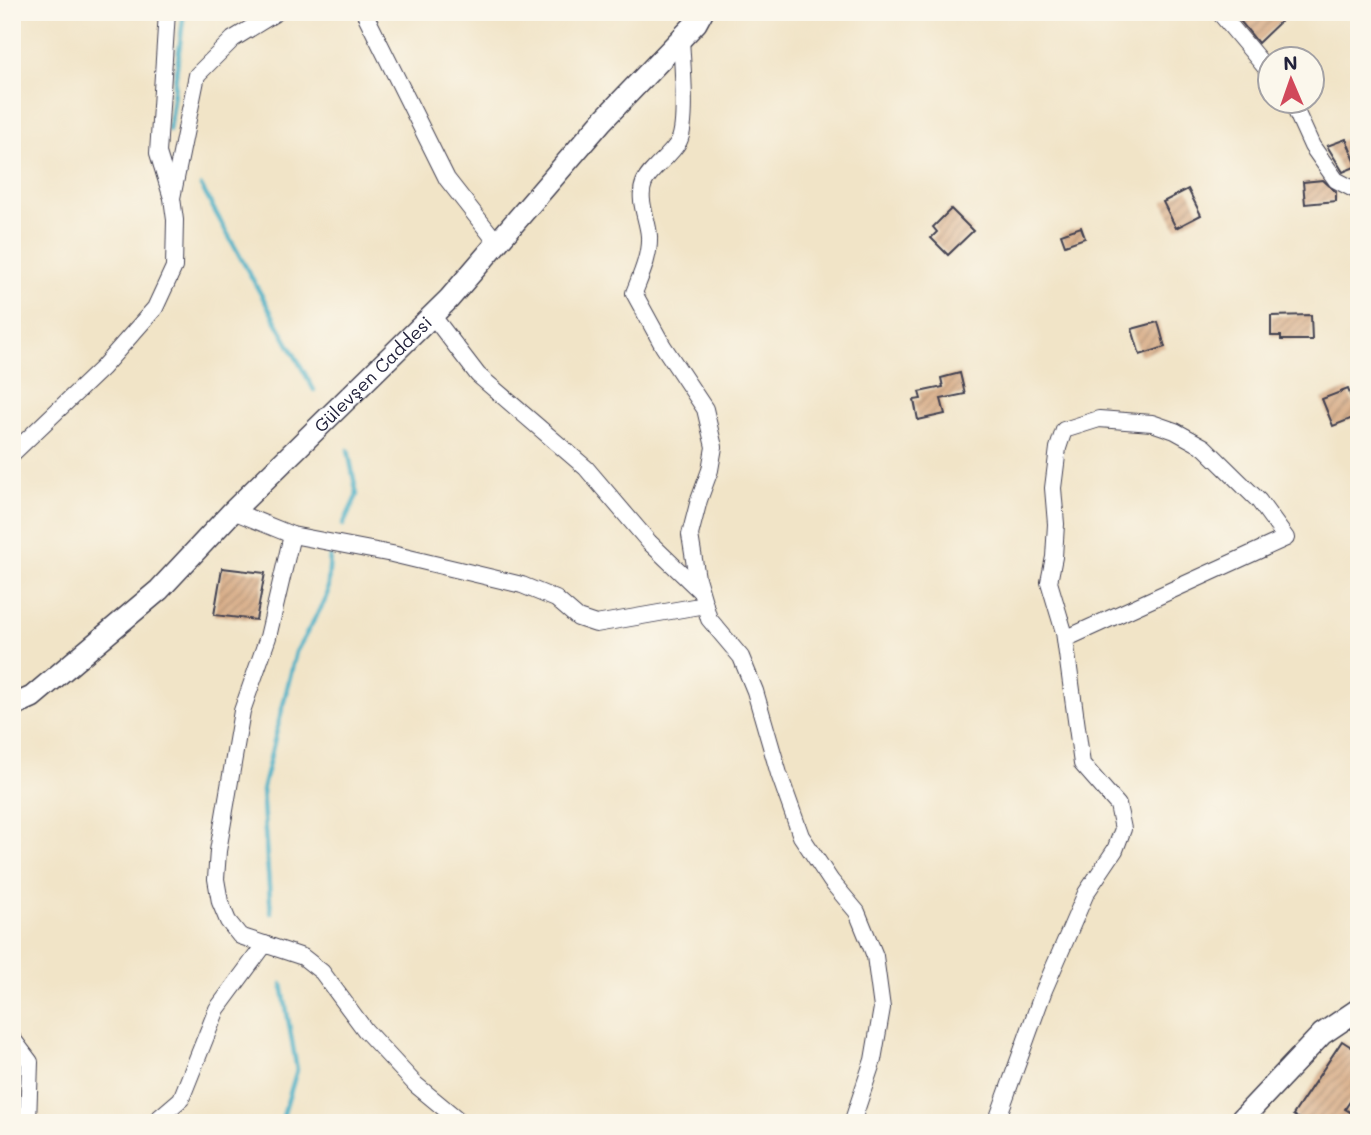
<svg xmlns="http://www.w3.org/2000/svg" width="1371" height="1135" font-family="Mali,sans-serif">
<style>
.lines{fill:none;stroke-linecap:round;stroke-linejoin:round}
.stream{stroke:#46afc5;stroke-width:4.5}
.building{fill:url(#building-hatch)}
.minor-casing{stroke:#413f50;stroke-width:18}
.tertiary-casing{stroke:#413f50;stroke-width:24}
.minor{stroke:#fff;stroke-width:16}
.tertiary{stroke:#fff;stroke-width:21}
.labels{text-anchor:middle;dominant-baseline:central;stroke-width:7;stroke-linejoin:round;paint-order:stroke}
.street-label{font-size:18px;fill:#22223b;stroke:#fbf7ec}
</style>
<defs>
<pattern id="building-hatch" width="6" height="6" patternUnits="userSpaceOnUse" patternTransform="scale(1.75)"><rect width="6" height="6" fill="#d7ab85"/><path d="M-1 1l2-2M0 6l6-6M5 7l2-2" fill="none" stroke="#ae8b6e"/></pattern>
</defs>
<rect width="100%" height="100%" fill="#fbf7ec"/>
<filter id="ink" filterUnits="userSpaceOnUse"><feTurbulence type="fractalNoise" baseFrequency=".0143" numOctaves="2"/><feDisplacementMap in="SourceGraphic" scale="14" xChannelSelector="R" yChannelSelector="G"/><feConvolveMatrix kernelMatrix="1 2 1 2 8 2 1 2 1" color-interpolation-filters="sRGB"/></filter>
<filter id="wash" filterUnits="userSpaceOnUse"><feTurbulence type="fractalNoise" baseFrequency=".00686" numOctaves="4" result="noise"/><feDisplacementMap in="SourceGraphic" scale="28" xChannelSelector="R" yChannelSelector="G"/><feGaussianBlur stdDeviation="1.57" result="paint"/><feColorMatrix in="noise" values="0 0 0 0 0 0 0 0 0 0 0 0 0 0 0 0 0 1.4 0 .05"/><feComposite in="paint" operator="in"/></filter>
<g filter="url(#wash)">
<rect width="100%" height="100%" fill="#f1e4c7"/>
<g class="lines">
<g class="stream">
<polyline points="169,130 184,12"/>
<polyline points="201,186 314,390"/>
<polyline points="343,525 357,495 348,450"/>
<polyline points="271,913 262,791 296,652 327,597 330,556"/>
<polyline points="281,1123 297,1070 282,984"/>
</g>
</g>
<g id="blocks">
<g class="building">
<polygon points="1243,12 1276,12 1283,19 1258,43 1237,17"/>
<polygon points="1346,139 1357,166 1343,172 1327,146"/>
<polygon points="1323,180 1336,192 1336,201 1305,204 1303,182"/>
<polygon points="1188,189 1201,215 1176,228 1163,202"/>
<polygon points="951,209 973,231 948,255 931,238 937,232 933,227"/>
<polygon points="1081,227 1085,238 1065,245 1061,234"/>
<polygon points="1311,315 1312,340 1281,340 1281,336 1271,336 1271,316"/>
<polygon points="1158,322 1165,347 1140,355 1132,329"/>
<polygon points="960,373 965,394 941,399 945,414 918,420 914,400 921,399 919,392 943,387 941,378"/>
<polygon points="1348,389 1358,416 1333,426 1322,399"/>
<polygon points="222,568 265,573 256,620 214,615"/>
<polygon points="1342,1041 1359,1052 1359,1076 1354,1084 1359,1088 1345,1109 1353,1114 1347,1123 1305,1123 1293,1115"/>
</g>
</g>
</g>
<g filter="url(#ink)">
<use href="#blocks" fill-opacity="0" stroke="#413f50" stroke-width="2"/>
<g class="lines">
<g class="minor-casing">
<g id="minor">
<polyline points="167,12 158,153 171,195"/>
<polyline points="364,12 447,179 498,244"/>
<polyline points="1219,12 1270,73"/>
<path d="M681,38C682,61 688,123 679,141C671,156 649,170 644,183C637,200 648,219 649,236C650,256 641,275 634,293L663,346L705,409L714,447L710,470L699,500L690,535L697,578L709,619L741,657L755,691L779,774L801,836L831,881L857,912L875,956L882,1008L873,1060L852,1123"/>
<polyline points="1292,102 1312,146 1336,180 1359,192"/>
<polyline points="432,315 478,375 586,468 649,542 700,591"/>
<polyline points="12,454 102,368 155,308 174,267 175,220 172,198 197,75 233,39 277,12"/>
<polyline points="233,511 292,535 392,554 522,585 556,599 578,618 596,624 705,605"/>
<polyline points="292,535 268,637 242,711 218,851 216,879 220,902 228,921 240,936 303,957 322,972 365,1030 416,1085 462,1123"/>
<polyline points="12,1038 30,1062 28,1123"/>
<polyline points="153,1123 181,1099 217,1009 265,944"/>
<polyline points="996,1123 1044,990 1086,893 1115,850 1123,829 1118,805 1082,764 1064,632 1049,582 1054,557 1056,524 1053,488 1058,448 1064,430 1099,419 1152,423 1175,431 1204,447 1259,501 1286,538 1065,639"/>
</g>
</g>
<g class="tertiary-casing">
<g id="tertiary">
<path id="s1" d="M12,706L32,697L159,590L233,511L449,299L602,121L696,23L702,12"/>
<polyline points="1238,1123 1322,1034 1359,1009"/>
</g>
</g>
<use href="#minor" class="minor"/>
<use href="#tertiary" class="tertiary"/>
</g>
</g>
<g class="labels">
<g class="street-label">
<text stroke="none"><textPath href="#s1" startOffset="492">Gülevşen Caddesi</textPath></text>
</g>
</g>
<rect width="1371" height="1135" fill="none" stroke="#fbf7ec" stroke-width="42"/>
<g transform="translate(1291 80) rotate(358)"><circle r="33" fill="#fbf7ec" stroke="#a4a2a5" stroke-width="2"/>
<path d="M0-5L12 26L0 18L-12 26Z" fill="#d1495b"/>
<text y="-10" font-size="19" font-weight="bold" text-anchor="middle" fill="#22223b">N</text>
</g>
</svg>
